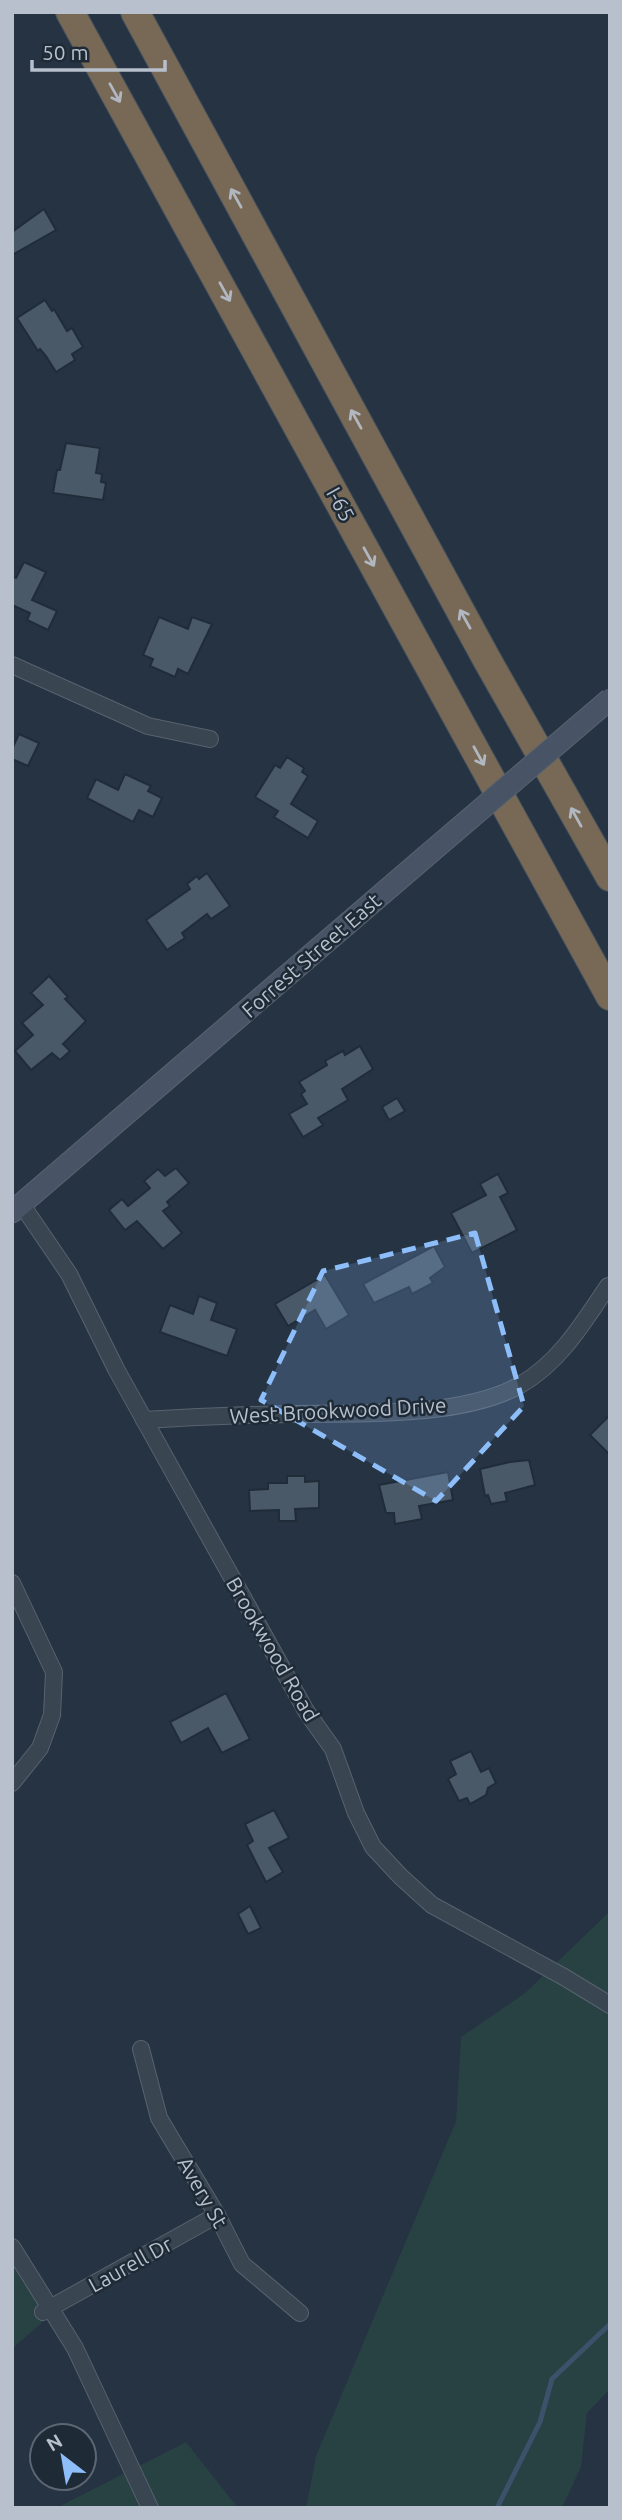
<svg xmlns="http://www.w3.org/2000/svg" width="622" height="2520" font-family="Ubuntu,sans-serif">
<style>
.green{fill:#284143}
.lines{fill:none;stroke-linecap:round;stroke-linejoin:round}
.stream{stroke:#3b526b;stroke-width:5}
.building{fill:#495968;stroke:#212c39;stroke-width:2}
.street-casing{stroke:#58636f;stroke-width:18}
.secondary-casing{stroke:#58636f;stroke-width:23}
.highway-casing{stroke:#45505c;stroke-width:30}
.street{stroke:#3a4552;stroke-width:16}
.secondary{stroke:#485465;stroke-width:21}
.highway{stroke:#786957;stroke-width:28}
.secondary-bridge-casing{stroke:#58636f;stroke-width:23;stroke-linecap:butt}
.secondary-bridge{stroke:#485465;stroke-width:21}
.oneway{stroke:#b1b7c0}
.marked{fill:#8dbefa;fill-opacity:0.2;stroke:#8dbefa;stroke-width:5;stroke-dasharray:14 9;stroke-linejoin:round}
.labels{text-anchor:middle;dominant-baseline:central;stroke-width:5;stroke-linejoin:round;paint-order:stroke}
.street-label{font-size:21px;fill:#b7c0cc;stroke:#1f2a37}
</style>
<rect width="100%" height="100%" fill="#253342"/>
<g class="green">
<polygon points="610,1911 610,2389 587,2413 581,2467 562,2508 306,2508 316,2456 456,2121 461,2037 525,1993"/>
<polygon points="12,2261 46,2319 12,2349"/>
<polygon points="186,2442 238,2508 56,2508"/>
</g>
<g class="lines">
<polyline class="stream" points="497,2508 540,2422 552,2379 610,2324"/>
</g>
<g class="building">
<polygon points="44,209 56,230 12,255 12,232"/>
<polygon points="45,300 52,311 54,309 67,331 72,328 83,347 72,354 75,360 56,372 46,356 40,349 38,351 17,318"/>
<polygon points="66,443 100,448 96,473 102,474 101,482 106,483 103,500 53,493 57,470 60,470"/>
<polygon points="24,562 46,572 32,600 57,611 48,630 27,620 30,613 12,605 12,576 16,578"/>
<polygon points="159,617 188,629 192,617 212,624 188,674 178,669 175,677 150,666 153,659 143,655"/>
<polygon points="19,734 39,743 28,766 12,759 12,749"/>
<polygon points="287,757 304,768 302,772 308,776 291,804 318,821 308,838 274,817 278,811 255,797 275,765 280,768"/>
<polygon points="125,774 151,786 148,791 162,798 153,817 139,810 133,822 87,798 96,779 118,790"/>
<polygon points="207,873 230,906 211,919 207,914 182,933 185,938 167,950 146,920 190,889 187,884 197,876 199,879"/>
<polygon points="49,976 68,997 65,999 86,1021 63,1044 70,1051 60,1060 52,1053 31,1070 15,1051 33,1035 22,1023 43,1005 31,993"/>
<polygon points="360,1046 373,1069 342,1089 348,1100 318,1118 323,1125 303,1137 289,1114 307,1104 301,1094 305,1091 299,1082 327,1065 325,1061 343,1051 345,1055"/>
<polygon points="397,1098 405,1111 389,1120 382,1107"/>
<polygon points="176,1168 189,1183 167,1202 170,1206 163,1211 182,1233 163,1249 137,1221 125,1230 109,1210 122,1199 128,1206 150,1188 144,1181 158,1169 165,1176"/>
<polygon points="498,1174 508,1193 500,1197 517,1230 472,1253 451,1213 486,1195 480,1184"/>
<polygon points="434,1246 445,1267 430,1278 433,1283 412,1294 409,1287 374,1303 363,1284"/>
<polygon points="325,1275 349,1315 326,1329 315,1310 288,1326 275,1304"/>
<polygon points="199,1296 217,1303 211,1320 237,1329 227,1356 160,1332 170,1305 193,1314"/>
<polygon points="610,1415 610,1455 590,1435"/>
<polygon points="529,1460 535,1485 505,1493 507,1501 491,1504 488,1495 485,1496 480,1469 510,1462"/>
<polygon points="448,1472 453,1500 419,1506 422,1519 395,1524 394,1513 386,1513 379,1485"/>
<polygon points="287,1476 305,1476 305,1482 319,1481 319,1508 295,1509 296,1521 279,1521 279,1510 250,1511 249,1490 268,1489 268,1483 287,1483"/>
<polygon points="226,1693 250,1739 222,1753 208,1728 181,1743 170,1722"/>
<polygon points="471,1751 481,1772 489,1768 496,1783 488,1788 486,1795 470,1804 467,1798 459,1801 448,1779 456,1774 450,1761"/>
<polygon points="274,1810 289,1838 269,1848 283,1872 266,1882 247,1845 253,1841 245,1824"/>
<polygon points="250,1906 261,1928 248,1934 238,1914"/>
</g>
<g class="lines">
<g class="street-casing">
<g id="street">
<polyline points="12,665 148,726 210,739"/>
<polyline points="22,1205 69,1274 116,1369 306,1711 333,1749 356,1813 373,1847 401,1877 432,1905 564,1977 610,2005"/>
<path d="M144,1420C193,1417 240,1415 289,1414C355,1413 462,1418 520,1385C560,1362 583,1323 608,1286"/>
<polyline points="12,1583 54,1672 52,1715 40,1748 12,1783"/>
<polyline points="141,2049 159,2118 217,2215 242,2264 300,2313"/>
<polyline points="12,2247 75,2348 150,2508"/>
<polyline points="43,2312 217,2215"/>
</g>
</g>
<g class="secondary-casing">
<polyline id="secondary" points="12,1212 425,857"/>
</g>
<g class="highway-casing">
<g id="highway">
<polyline points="70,12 610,996"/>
<polyline points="135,12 486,658 610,877"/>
</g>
</g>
<use href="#street" class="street"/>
<use href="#secondary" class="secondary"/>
<use href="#highway" class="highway"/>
<g class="secondary-bridge-casing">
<polyline id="secondary-bridge" points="425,857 610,699"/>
</g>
<use href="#secondary-bridge" class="secondary-bridge"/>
</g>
<defs><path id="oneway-shaft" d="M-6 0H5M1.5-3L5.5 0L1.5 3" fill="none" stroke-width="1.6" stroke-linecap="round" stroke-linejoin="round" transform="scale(1.75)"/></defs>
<g class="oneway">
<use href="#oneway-shaft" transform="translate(115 93) rotate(61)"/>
<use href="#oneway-shaft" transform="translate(236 198) rotate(-119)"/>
<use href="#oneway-shaft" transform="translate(225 292) rotate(61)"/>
<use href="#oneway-shaft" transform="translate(356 419) rotate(-119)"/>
<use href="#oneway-shaft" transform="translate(369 557) rotate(61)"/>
<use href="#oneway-shaft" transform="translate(465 619) rotate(-119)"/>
<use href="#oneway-shaft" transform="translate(479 756) rotate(61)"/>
<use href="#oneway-shaft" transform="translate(576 817) rotate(-119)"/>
</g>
<path class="marked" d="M475,1233L524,1406L436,1501L261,1400L323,1271Z"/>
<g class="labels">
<g class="street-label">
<text transform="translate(341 504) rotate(61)">I-65</text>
<text transform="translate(311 955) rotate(-41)">Forrest Street East</text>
<text transform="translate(338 1410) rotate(-3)">West Brookwood Drive</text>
<text transform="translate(273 1649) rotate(60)">Brookwood Road</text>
<text transform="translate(203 2192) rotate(60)">Avery St</text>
<text transform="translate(130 2264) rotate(-29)">Laurell Dr</text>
</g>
</g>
<rect width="622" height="2520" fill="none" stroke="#b7c0cc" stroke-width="28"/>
<g transform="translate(63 2457) rotate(329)"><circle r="33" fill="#1f2a37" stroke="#5c6673" stroke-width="2"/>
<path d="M0-5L12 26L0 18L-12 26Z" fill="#8dbefa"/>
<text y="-10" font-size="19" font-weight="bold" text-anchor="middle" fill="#b7c0cc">N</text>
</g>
<path d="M32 60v10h133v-10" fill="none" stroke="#b7c0cc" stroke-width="3.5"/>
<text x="42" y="60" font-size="21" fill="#b7c0cc" stroke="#1f2a37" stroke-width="5" paint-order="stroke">50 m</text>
</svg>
